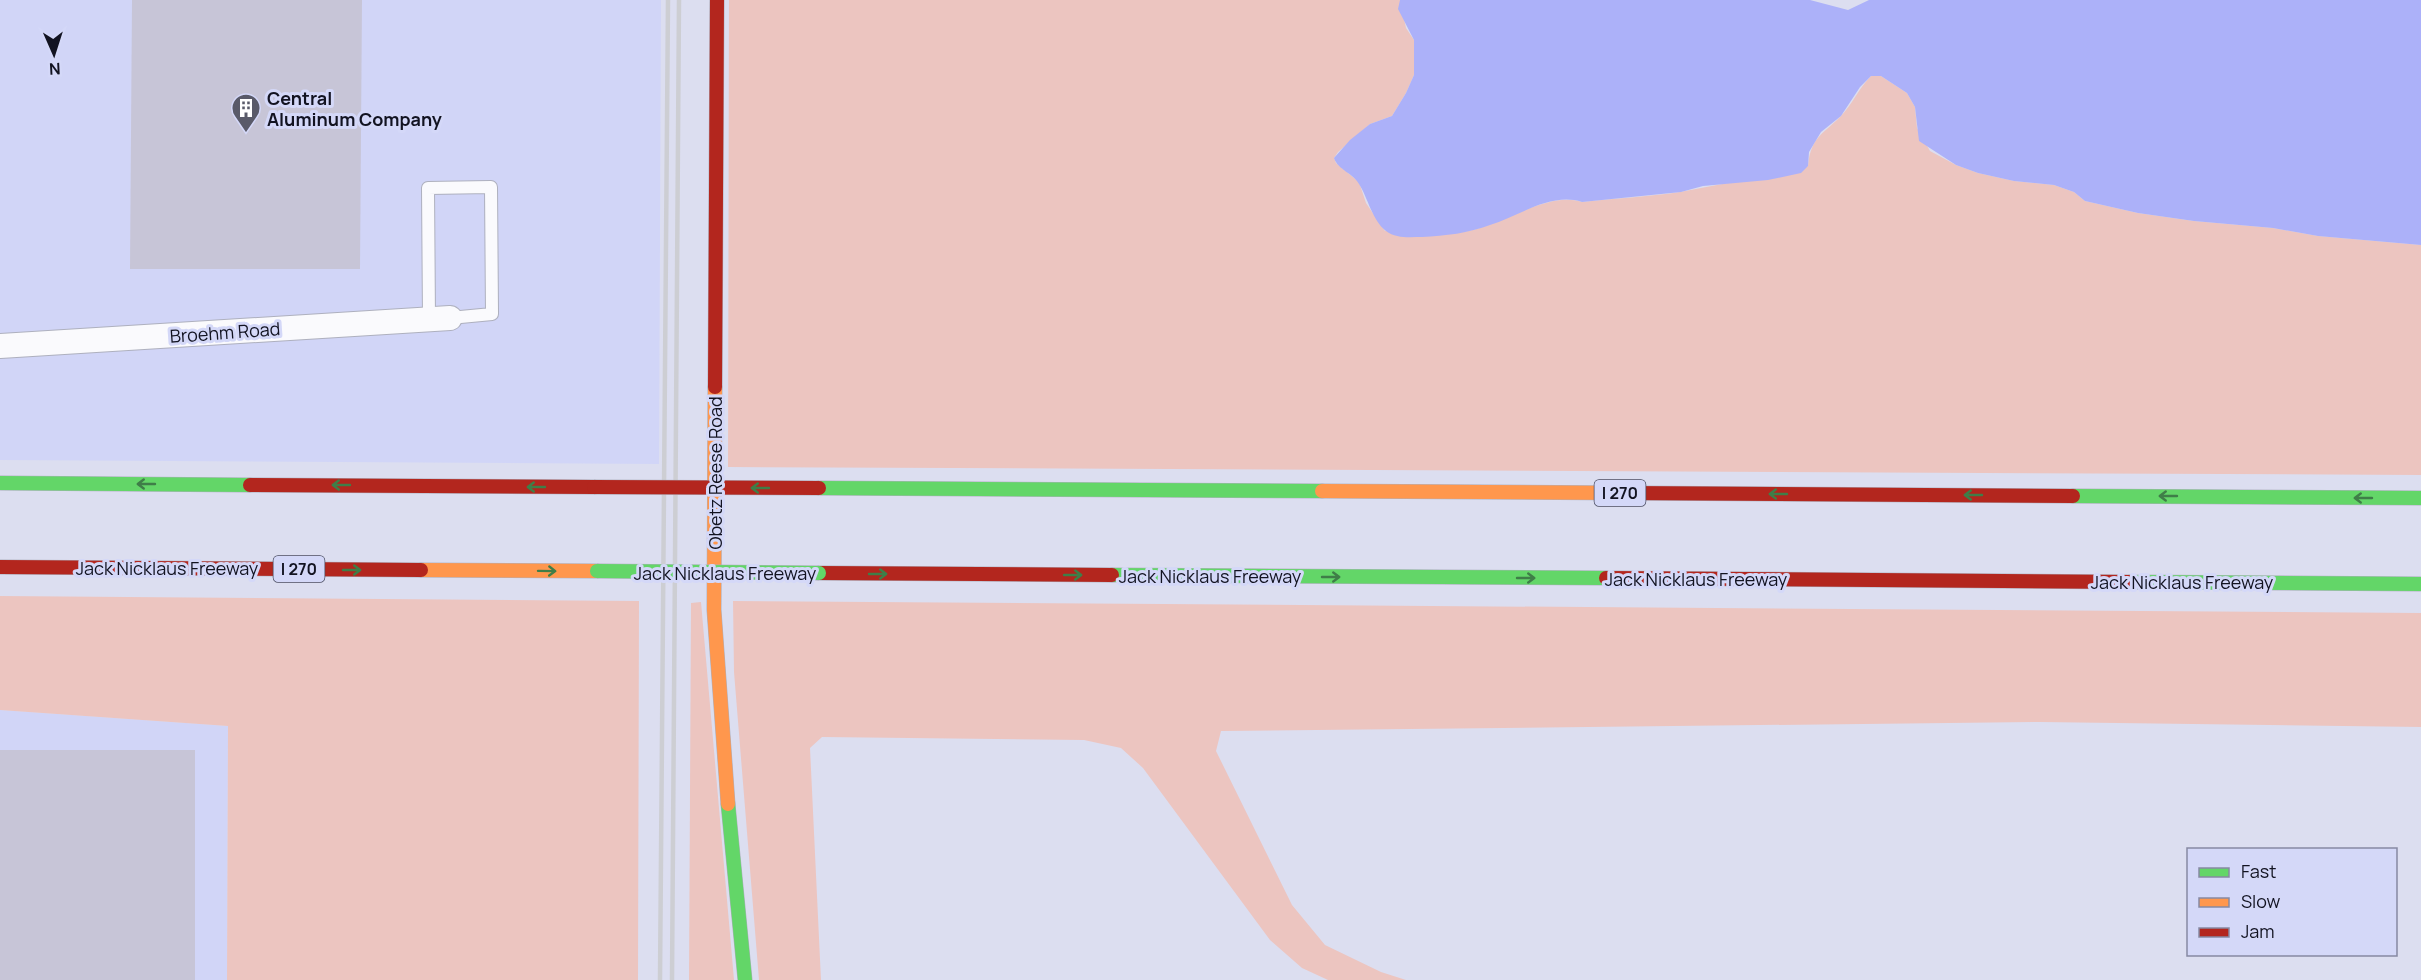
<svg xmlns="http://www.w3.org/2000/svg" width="2421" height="980" font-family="Manrope,sans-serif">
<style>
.built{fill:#d1d5f7}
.green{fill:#ecc5c0}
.water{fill:#acb1f9}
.building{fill:#c7c5d7}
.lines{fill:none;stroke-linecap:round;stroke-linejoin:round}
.lane-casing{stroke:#aeb0be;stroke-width:14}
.street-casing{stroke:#aeb0be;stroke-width:26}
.fast-casing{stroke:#aeb0be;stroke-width:15}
.slow-casing{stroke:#aeb0be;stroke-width:15}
.jam-casing{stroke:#aeb0be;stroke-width:15}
.lane{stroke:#fafafd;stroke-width:12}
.street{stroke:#fafafd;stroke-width:24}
.fast{stroke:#63d668;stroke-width:14}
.slow{stroke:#ff974d;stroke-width:14}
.jam{stroke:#b3261e;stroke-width:14}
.rail{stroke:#cdced3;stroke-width:4.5}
.fast-bridge-casing{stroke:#aeb0be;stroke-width:15;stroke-linecap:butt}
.jam-bridge-casing{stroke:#aeb0be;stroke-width:15;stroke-linecap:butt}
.fast-bridge{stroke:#63d668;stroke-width:14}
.jam-bridge{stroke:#b3261e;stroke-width:14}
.oneway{stroke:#3f7e48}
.labels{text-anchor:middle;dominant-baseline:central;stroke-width:6;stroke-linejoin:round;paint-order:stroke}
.shield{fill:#d4d8f8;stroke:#4c4e62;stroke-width:1.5}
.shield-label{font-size:16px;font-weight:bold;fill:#121321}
.poi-label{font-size:18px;font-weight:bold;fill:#121321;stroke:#d4d8f8;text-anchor:start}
.street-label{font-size:18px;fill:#121321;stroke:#d4d8f8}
</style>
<rect width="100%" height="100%" fill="#dcdef0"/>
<g class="built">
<polygon points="0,0 661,0 659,464 0,460"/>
<polygon points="0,710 228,726 227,980 0,980"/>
</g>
<g class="green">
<path d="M729,0H1400L1406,28L1414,40V75L1406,93L1392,116L1370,124L1338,152L1334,158L1336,163L1359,182L1366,203L1385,231C1409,231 1446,235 1468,231C1504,224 1548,191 1582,202C1615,198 1648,197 1680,192C1723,184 1765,176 1808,166C1811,137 1822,135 1840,117C1852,105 1859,88 1871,76H1881L1907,93L1915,107L1917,128L1930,151L1956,165L1978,173L2014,181L2054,185L2074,192L2085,201L2138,213L2194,221L2273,228L2318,236L2421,245V475L728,467Z"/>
<polygon points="0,596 639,601 638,980 227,980 228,726 0,710"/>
<polygon points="733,601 2421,613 2421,727 2040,722 1221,731 1216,751 1292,905 1325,945 1381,972 1406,980 1328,980 1302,968 1270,940 1143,768 1121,748 1084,740 822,737 810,748 821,980 759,980 734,672"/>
<polygon points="701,602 734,980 689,980 691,603"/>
</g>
<path class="water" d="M1400,0H1810L1848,10L1869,0H2421V245L2318,236L2273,228L2194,221L2138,213L2085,201L2074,192L2054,185L2014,181L1978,173L1956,165L1919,141L1915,107L1907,93L1881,76H1871L1860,87L1841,116L1821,132L1809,152L1808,166L1801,173L1768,180L1703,186L1681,192L1582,202C1551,192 1519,216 1490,225C1469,233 1445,236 1422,237C1411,237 1396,239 1386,231C1372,220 1368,198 1359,184C1353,173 1338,170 1334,158L1350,140L1370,124L1392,116L1406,93L1414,75V40L1398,9Z"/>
<g class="building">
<polygon points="132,0 362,0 360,269 130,269"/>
<rect x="0" y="750" width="195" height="230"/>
</g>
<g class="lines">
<g class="lane-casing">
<polyline id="lane" points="429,319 428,188 491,187 492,314 450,318"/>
</g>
<g class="street-casing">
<polyline id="street" points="0,346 450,318"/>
</g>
<g class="fast-casing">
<g id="fast">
<polyline points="0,483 250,485"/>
<polyline points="819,488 1322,491"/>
<polyline points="2073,496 2421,498"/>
<polyline points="1112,575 1606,578"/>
<polyline points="2130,582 2421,584"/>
<polyline points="728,804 745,980"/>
</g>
</g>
<g class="slow-casing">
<g id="slow">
<polyline points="715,387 714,610 728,804"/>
<polyline points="1322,491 1624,493"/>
<polyline points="421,570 597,571"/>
</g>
</g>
<g class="jam-casing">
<g id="jam">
<polyline points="715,387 717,0"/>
<polyline points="250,485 594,487"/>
<polyline points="1624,493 2073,496"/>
<polyline points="0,567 421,570"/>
<polyline points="819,573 1112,575"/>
<polyline points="1606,578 2130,582"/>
</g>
</g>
<use href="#lane" class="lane"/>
<use href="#street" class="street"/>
<use href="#fast" class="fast"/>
<use href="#slow" class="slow"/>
<use href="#jam" class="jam"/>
<g class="rail">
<polyline points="660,980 668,0"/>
<polyline points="672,980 679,0"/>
</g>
<g class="fast-bridge-casing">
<polyline id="fast-bridge" points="597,571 819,573"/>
</g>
<g class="jam-bridge-casing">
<polyline id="jam-bridge" points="594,487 819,488"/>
</g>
<use href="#fast-bridge" class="fast-bridge"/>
<use href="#jam-bridge" class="jam-bridge"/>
</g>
<defs><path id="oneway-shaft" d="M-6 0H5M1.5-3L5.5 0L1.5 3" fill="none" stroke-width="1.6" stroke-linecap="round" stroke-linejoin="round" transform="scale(1.5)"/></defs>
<g class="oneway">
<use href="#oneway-shaft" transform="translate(146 484) rotate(-180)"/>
<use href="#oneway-shaft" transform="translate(341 485) rotate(-180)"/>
<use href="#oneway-shaft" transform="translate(536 487) rotate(-180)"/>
<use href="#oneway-shaft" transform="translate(760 488) rotate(-180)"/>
<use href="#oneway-shaft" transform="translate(1778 494) rotate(-180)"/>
<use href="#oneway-shaft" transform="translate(1973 495) rotate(-180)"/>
<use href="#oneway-shaft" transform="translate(2168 496) rotate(-180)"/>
<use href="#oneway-shaft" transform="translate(2363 498) rotate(-180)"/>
<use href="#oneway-shaft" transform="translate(352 570)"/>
<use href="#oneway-shaft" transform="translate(547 571) rotate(1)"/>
<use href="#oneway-shaft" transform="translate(878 574)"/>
<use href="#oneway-shaft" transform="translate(1073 575)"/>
<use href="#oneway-shaft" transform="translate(1331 577)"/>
<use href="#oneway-shaft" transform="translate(1526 578)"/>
</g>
<defs>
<g id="building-pin" transform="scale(1.5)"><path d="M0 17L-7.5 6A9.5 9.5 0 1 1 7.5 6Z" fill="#595a69" stroke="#d4d8f8"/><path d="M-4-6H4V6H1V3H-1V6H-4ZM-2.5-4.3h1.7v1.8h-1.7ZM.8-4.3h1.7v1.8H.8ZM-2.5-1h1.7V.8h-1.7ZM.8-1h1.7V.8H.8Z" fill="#fff"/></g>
</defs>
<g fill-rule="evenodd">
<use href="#building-pin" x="246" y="108"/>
</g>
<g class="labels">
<g class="shield">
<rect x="1594.5" y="480" width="51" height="26" rx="4.5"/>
<rect x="273.5" y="556" width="51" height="26" rx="4.5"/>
</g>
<g class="shield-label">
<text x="1620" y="493">I 270</text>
<text x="299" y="569">I 270</text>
</g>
<g class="poi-label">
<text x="267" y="98">Central<tspan x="267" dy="21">Aluminum Company</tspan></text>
</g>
<g class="street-label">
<text transform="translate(225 332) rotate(-4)">Broehm Road</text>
<text transform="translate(715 473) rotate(-90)">Obetz Reese Road</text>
<text x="167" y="568">Jack Nicklaus Freeway</text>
<text x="725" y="573">Jack Nicklaus Freeway</text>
<text x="1210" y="576">Jack Nicklaus Freeway</text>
<text x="1696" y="579">Jack Nicklaus Freeway</text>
<text x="2182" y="582">Jack Nicklaus Freeway</text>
</g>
</g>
<rect x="2187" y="848" width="210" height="108" fill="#d4d8f8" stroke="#8689a2" stroke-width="1.5"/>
<rect x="2199" y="868" width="30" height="9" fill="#63d668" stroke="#8689a2" stroke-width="1.5"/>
<text x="2241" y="878" font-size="18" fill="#121321">Fast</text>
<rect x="2199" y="898" width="30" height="9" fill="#ff974d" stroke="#8689a2" stroke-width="1.5"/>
<text x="2241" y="908" font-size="18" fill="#121321">Slow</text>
<rect x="2199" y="928" width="30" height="9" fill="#b3261e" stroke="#8689a2" stroke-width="1.5"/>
<text x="2241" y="938" font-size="18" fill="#121321">Jam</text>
<g transform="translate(54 54) rotate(177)" stroke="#d4d8f8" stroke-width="4.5" paint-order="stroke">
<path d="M0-4.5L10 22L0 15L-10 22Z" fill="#121321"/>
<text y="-9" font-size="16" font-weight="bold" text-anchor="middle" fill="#121321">N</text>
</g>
</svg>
